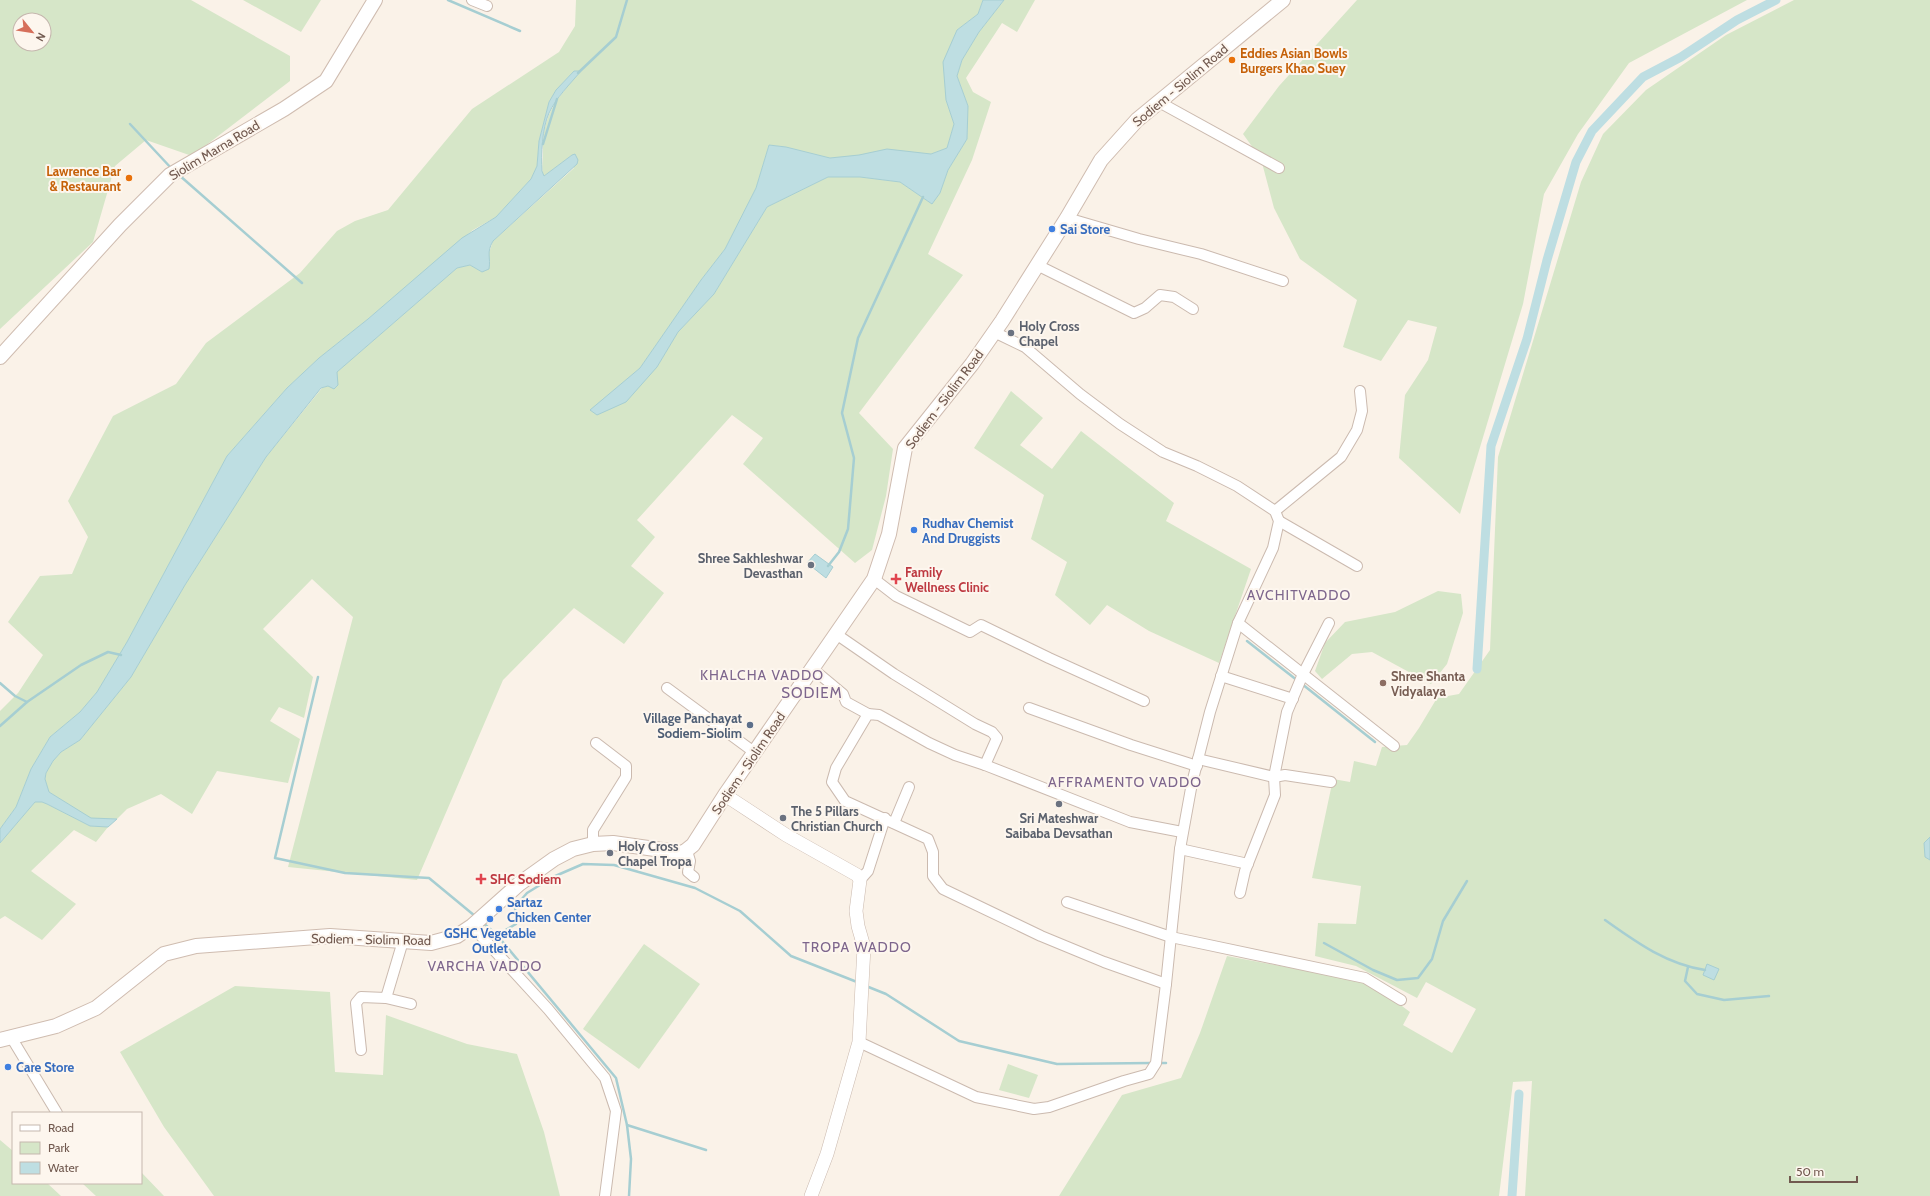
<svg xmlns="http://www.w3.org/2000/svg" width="1930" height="1196" font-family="Cabin,sans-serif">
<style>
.green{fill:#d6e6c8;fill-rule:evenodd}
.water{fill:#bedee2;stroke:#a6ced2}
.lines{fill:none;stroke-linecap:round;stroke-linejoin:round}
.stream{stroke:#a6ced2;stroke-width:2.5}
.canal{stroke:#bedee2;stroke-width:9}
.minor-casing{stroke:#cbbaaf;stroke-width:12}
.tertiary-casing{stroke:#cbbaaf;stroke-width:14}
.secondary-casing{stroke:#cfbcb0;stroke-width:16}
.minor{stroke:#fff;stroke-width:10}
.tertiary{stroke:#fff;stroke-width:13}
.secondary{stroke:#fff;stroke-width:14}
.food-dot{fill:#e8710a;stroke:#fdf6ee;stroke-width:1.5}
.shop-dot{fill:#3f7fe0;stroke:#fdf6ee;stroke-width:1.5}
.worship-dot{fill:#6b7280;stroke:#fdf6ee;stroke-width:1.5}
.health-dot{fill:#e0444e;stroke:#fdf6ee;stroke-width:1.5}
.education-dot{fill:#8d6e63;stroke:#fdf6ee;stroke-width:1.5}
.service-dot{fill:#5c6f8a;stroke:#fdf6ee;stroke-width:1.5}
.labels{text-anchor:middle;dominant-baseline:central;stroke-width:4;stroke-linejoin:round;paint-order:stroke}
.food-label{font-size:13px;font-weight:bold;fill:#c56008;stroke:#fdf6ee;text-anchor:start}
.street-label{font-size:13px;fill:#71594f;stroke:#fdf6ee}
.shop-label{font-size:13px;font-weight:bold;fill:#366cbe;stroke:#fdf6ee;text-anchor:start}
.worship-label{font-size:13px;font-weight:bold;fill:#5b616d;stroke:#fdf6ee;text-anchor:start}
.health-label{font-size:13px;font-weight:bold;fill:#be3a42;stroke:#fdf6ee;text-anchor:start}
.education-label{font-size:13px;font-weight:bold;fill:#785e54;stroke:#fdf6ee;text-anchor:start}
.service-label{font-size:13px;font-weight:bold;fill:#4e5e75;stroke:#fdf6ee;text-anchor:end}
.neighbourhood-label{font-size:14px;letter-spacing:1px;fill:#7e668d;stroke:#fdf6ee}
.quarter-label{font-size:15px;letter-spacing:1px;fill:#7e668d;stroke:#fdf6ee}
</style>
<rect width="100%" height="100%" fill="#faf2e8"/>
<g class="green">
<path d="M0,0H191L290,56V81L192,156L146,140L115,166L93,242L0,329ZM20,20H44V44H20Z"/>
<polygon points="243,0 321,0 301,32"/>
<path d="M576,0H983L978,14L957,30L946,100L954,124L947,148L931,154L830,158L786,147L769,145L756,188L725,249L701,280L640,368L591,410L657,367L678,332L714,294L767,207L828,177H860L900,182L931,203L940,193L948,170L967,139L968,106L957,76L962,60L979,32L1004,0H1035L1017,32L1002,23L966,78L973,92L991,102L972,160L928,254L963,275L859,413L893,449L886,496L872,550L855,563L743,464L763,438L732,415L637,520L655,537L631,566L664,593L624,644L574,608L503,680L417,880L288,867L353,617L312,579L263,629L313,677L304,718L279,707L270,721L300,739L288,783L217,771L192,814L161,794L127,809L117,819H91L49,792L45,779L46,773L53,761L61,752L80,740L131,677L185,585L266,457L322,388L328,386L337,379V372L457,268L470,265L482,272L490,262L488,256L493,241L574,168L572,155L544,176C541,169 543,162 543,154C542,112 556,102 580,71H574L556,90L549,102L539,141L537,166L531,179L496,217L473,230L368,319L319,358L287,388L227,456L127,642L97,692L80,712L50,737L31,769L16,807L0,829V711L18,693L43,655L8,622L40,576L72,574L88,537L68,501L113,416L176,384L206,343L300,273L337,231L355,221L388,210L472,109L559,52L575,26Z"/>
<polygon points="1357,0 1747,0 1629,63 1578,134 1544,194 1523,304 1460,514 1399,458 1405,395 1428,360 1437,327 1408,320 1381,361 1343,347 1357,300 1300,259 1274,208 1261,159 1243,134 1279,86"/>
<polygon points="1794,0 1930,0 1930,1196 1525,1196 1532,1081 1513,1082 1499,1196 1059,1196 1122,1095 1181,1078 1200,1033 1227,956 1371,983 1410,1012 1403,1025 1452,1053 1476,1009 1426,982 1417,998 1356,966 1315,956 1318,923 1356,924 1361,886 1312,878 1333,779 1350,782 1354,761 1376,766 1382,747 1407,745 1419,728 1437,698 1459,694 1490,650 1498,457 1581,182 1603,134 1646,90 1726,35"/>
<polygon points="1011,391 1043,418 1020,445 1052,469 1081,431 1174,503 1166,521 1251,569 1219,663 1149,631 1107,605 1090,625 1055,595 1067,562 1031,539 1044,495 974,448"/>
<polygon points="1438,591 1461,594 1463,613 1447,664 1431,684 1372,652 1352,654 1322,679 1315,671 1325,643 1345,622 1395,612"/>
<polygon points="35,802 42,802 47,804 90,826 108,827 96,842 74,830 31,871 76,904 42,940 5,916 0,919 0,843"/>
<polygon points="644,944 700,984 639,1069 583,1029"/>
<polygon points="235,986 330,992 335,1072 383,1075 386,1015 467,1044 517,1054 544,1132 560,1196 214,1196 164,1127 120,1052"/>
<polygon points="1008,1064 1038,1075 1029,1098 999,1090"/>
<polygon points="0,1140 13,1151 13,1183 47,1183 61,1196 0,1196"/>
<polygon points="141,1172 164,1196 96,1196 82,1183 141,1183"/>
</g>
<g class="water">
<polygon points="983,0 1004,0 979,32 962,60 957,76 968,106 967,139 948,170 940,193 932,204 900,182 860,177 828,177 767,207 714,294 678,332 657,367 626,402 597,415 590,410 640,368 701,280 725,249 756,188 769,145 786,147 830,158 859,155 887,149 931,154 947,148 954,124 946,100 943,62 957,30 978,14"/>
<path d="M574,71H581C570,84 556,98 549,113C542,128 541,155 542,171L544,176L572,155L575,154L578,160L577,164L493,241C486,253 491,257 489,269L482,272L470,265L457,268L337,372L338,385L334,389L328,386L321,388L266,457L185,585L131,677L80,740L61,752L53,761L46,773L45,779L49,792L91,818L117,819L108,827L90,826L47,804L42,802H35L0,843V829L16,807L31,769L50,737L80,712L97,692L127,642L227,456L287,388L319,358L368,319L462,238L496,217L531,179L537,166L539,141L549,102L556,90Z"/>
<polygon points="815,554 833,567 826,578 807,563"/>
<polygon points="1930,837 1930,860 1925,857 1924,843"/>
<polygon points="1707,964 1719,969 1714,980 1703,975"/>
</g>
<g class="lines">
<g class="stream">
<polyline points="448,0 520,31"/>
<polyline points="578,73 616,37 627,0"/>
<polyline points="130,124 172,169"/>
<polyline points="543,144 557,99"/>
<polyline points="179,175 302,283"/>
<polyline points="828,566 839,552 848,529 854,458 842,413 858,338 923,197"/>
<polyline points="1247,641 1298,681"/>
<polyline points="318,677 275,858 345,873 429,878 475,916"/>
<polyline points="0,683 15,696 27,702"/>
<polyline points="1302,684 1375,742"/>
<polyline points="0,726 27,702 81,665 108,652 121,655"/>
<path d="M1605,920C1636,942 1666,964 1705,970"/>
<polyline points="482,922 497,935 616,1078 627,1125 631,1159 629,1196"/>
<polyline points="497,935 516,924 515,907 527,893 553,877 583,864 614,865 695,888 740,911 791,956 857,982"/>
<polyline points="1324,943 1373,970 1397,980 1418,978 1432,959 1443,921 1467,881"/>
<polyline points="1688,967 1685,981 1697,994 1724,1000 1769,996"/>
<polyline points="866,986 886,994 959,1041 1057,1064 1152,1063"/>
<polyline points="1159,1063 1166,1063"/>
<polyline points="627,1125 706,1150"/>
</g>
<g class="canal">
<polyline points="1477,669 1491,446 1527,339 1547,260 1576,162 1592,131 1643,77 1681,57 1737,20 1776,0"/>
<polyline points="1512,1196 1519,1094"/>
</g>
<g class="minor-casing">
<g id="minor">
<polyline points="472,0 487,6"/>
<polyline points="1159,102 1279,168"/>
<polyline points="1067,218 1139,239 1201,254 1283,281"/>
<polyline points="1037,265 1134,313 1145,308 1160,295 1174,297 1193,309"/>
<polyline points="1275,511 1341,457 1357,430 1362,411 1360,391"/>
<polyline points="1279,521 1357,566"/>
<polyline points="874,579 896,596 970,632 981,625 1049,658 1144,701"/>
<polyline points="1238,623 1394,746"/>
<polyline points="836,634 894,674 975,724 992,732 997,738 985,765"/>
<polyline points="813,669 843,694 846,702 868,714"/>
<polyline points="1221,676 1293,699"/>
<polyline points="667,688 754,752"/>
<polyline points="1029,708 1131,745 1197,766"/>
<polyline points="1198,759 1274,777 1285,775 1331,782"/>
<polyline points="894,823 909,787"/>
<polyline points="593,844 593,830 626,777 626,766 596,743"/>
<polyline points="1180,849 1248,864"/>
<polyline points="687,851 690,861 688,872 694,877"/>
<polyline points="860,880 868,871 885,818"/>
<polyline points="1240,893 1245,871 1275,795 1274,777 1287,712 1303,674 1329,623"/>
<polyline points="1067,902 1171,937 1365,978 1401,1000"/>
<polyline points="472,926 548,1009 605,1078 616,1111 605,1196"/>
<polyline points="1166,984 1104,962 1041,936 943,889 933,876 933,852 928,839 845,801 832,782 836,768 868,714 879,715 929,743 955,755 985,765 1130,822 1182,832"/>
<polyline points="386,998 411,1004"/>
<polyline points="11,1037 57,1113"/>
<polyline points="859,1042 976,1097 1034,1109 1049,1107 1124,1081 1149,1074 1156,1063 1166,984 1180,849 1192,783 1210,712 1238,623 1273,548 1279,521 1275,511 1237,486 1197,466 1163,452 1120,424 1080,394 1025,347 994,332"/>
<polyline points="361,1050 356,1003 361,997 386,998 403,941"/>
</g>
</g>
<g class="tertiary-casing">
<polyline id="tertiary" points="725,795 786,835 857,875 860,880 856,911 858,926 864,947 859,1042 827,1154 811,1196"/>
</g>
<g class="secondary-casing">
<g id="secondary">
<polyline points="0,357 120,225 170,175 284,109 326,81 375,0"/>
<polyline points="0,1040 56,1026 96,1008 164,954 196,946 330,936 431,943 457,936 472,926 519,884 554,859 573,849 593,844 613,843 683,853 693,845 725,795 874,579 889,534 905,448 972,364 1002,321 1067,218 1101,160 1137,120 1283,0"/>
</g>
</g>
<use href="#minor" class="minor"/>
<use href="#tertiary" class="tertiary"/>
<use href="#secondary" class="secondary"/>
</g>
<g class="food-dot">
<circle cx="1232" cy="60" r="4"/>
<circle cx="129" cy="178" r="4"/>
</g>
<g class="shop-dot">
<circle cx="1052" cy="229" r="4"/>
<circle cx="914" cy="530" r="4"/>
<circle cx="499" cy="909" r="4"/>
<circle cx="490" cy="919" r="4"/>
<circle cx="8" cy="1067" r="4"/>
</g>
<g class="worship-dot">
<circle cx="1011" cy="333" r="4"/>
<circle cx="811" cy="565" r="4"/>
<circle cx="1059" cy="804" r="4"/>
<circle cx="783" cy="818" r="4"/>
<circle cx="610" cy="853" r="4"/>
</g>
<g class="health-dot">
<path d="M894 573h4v4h4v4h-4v4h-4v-4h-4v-4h4z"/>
<path d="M479 873h4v4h4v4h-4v4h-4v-4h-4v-4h4z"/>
</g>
<circle class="education-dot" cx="1383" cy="683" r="4"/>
<circle class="service-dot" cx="750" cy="725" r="4"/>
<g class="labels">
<g class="food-label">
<text x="1240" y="53">Eddies Asian Bowls<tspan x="1240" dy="15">Burgers Khao Suey</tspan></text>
<text x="121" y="171" text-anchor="end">Lawrence Bar<tspan x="121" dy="15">&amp; Restaurant</tspan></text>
</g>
<g class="street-label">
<text transform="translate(1180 85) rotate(-40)">Sodiem - Siolim Road</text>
<text transform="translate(214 150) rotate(-31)">Siolim Marna Road</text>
<text transform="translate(944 399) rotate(-53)">Sodiem - Siolim Road</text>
<text transform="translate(748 763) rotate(-56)">Sodiem - Siolim Road</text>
<text transform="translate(371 939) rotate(1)">Sodiem - Siolim Road</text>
</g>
<g class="shop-label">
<text x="1060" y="229">Sai Store</text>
<text x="922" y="523">Rudhav Chemist<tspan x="922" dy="15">And Druggists</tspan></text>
<text x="507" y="902">Sartaz<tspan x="507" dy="15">Chicken Center</tspan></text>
<text x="490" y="933" text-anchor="middle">GSHC Vegetable<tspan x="490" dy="15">Outlet</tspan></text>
<text x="16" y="1067">Care Store</text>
</g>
<g class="worship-label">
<text x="1019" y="326">Holy Cross<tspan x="1019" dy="15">Chapel</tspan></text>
<text x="803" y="558" text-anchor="end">Shree Sakhleshwar<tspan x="803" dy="15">Devasthan</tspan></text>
<text x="791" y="811">The 5 Pillars<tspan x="791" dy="15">Christian Church</tspan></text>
<text x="1059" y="818" text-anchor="middle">Sri Mateshwar<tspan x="1059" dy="15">Saibaba Devsathan</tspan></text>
<text x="618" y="846">Holy Cross<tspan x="618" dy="15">Chapel Tropa</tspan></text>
</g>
<g class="health-label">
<text x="905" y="572">Family<tspan x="905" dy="15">Wellness Clinic</tspan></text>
<text x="490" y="879">SHC Sodiem</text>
</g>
<g class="education-label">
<text x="1391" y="676">Shree Shanta<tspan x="1391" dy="15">Vidyalaya</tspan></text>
</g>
<g class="service-label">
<text x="742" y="718">Village Panchayat<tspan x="742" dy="15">Sodiem-Siolim</tspan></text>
</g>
<g class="neighbourhood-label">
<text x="1299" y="595">AVCHITVADDO</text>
<text x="762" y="675">KHALCHA VADDO</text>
<text x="1125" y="782">AFFRAMENTO VADDO</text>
<text x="857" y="947">TROPA WADDO</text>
<text x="485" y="966">VARCHA VADDO</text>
</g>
<g class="quarter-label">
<text x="812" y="693">SODIEM</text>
</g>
</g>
<rect x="12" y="1112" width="130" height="72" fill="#fdf6ee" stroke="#c5b7ae"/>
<rect x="20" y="1125" width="20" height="6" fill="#ffffff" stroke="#c5b7ae"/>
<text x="48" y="1132" font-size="12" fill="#71594f">Road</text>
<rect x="20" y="1142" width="20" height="12" fill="#d6e6c8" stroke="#c5b7ae"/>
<text x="48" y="1152" font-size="12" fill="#71594f">Park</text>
<rect x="20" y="1162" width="20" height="12" fill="#bedee2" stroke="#c5b7ae"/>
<text x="48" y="1172" font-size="12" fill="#71594f">Water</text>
<g transform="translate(32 32) rotate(120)"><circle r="19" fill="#fdf6ee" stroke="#c5b7ae"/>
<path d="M0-3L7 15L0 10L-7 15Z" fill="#d66f5b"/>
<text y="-6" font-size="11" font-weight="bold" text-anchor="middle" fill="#71594f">N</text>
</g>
<path d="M1790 1176v6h67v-6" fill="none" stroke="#71594f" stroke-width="2"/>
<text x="1796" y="1176" font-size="12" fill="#71594f" stroke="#fdf6ee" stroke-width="3" paint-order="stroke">50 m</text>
</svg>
